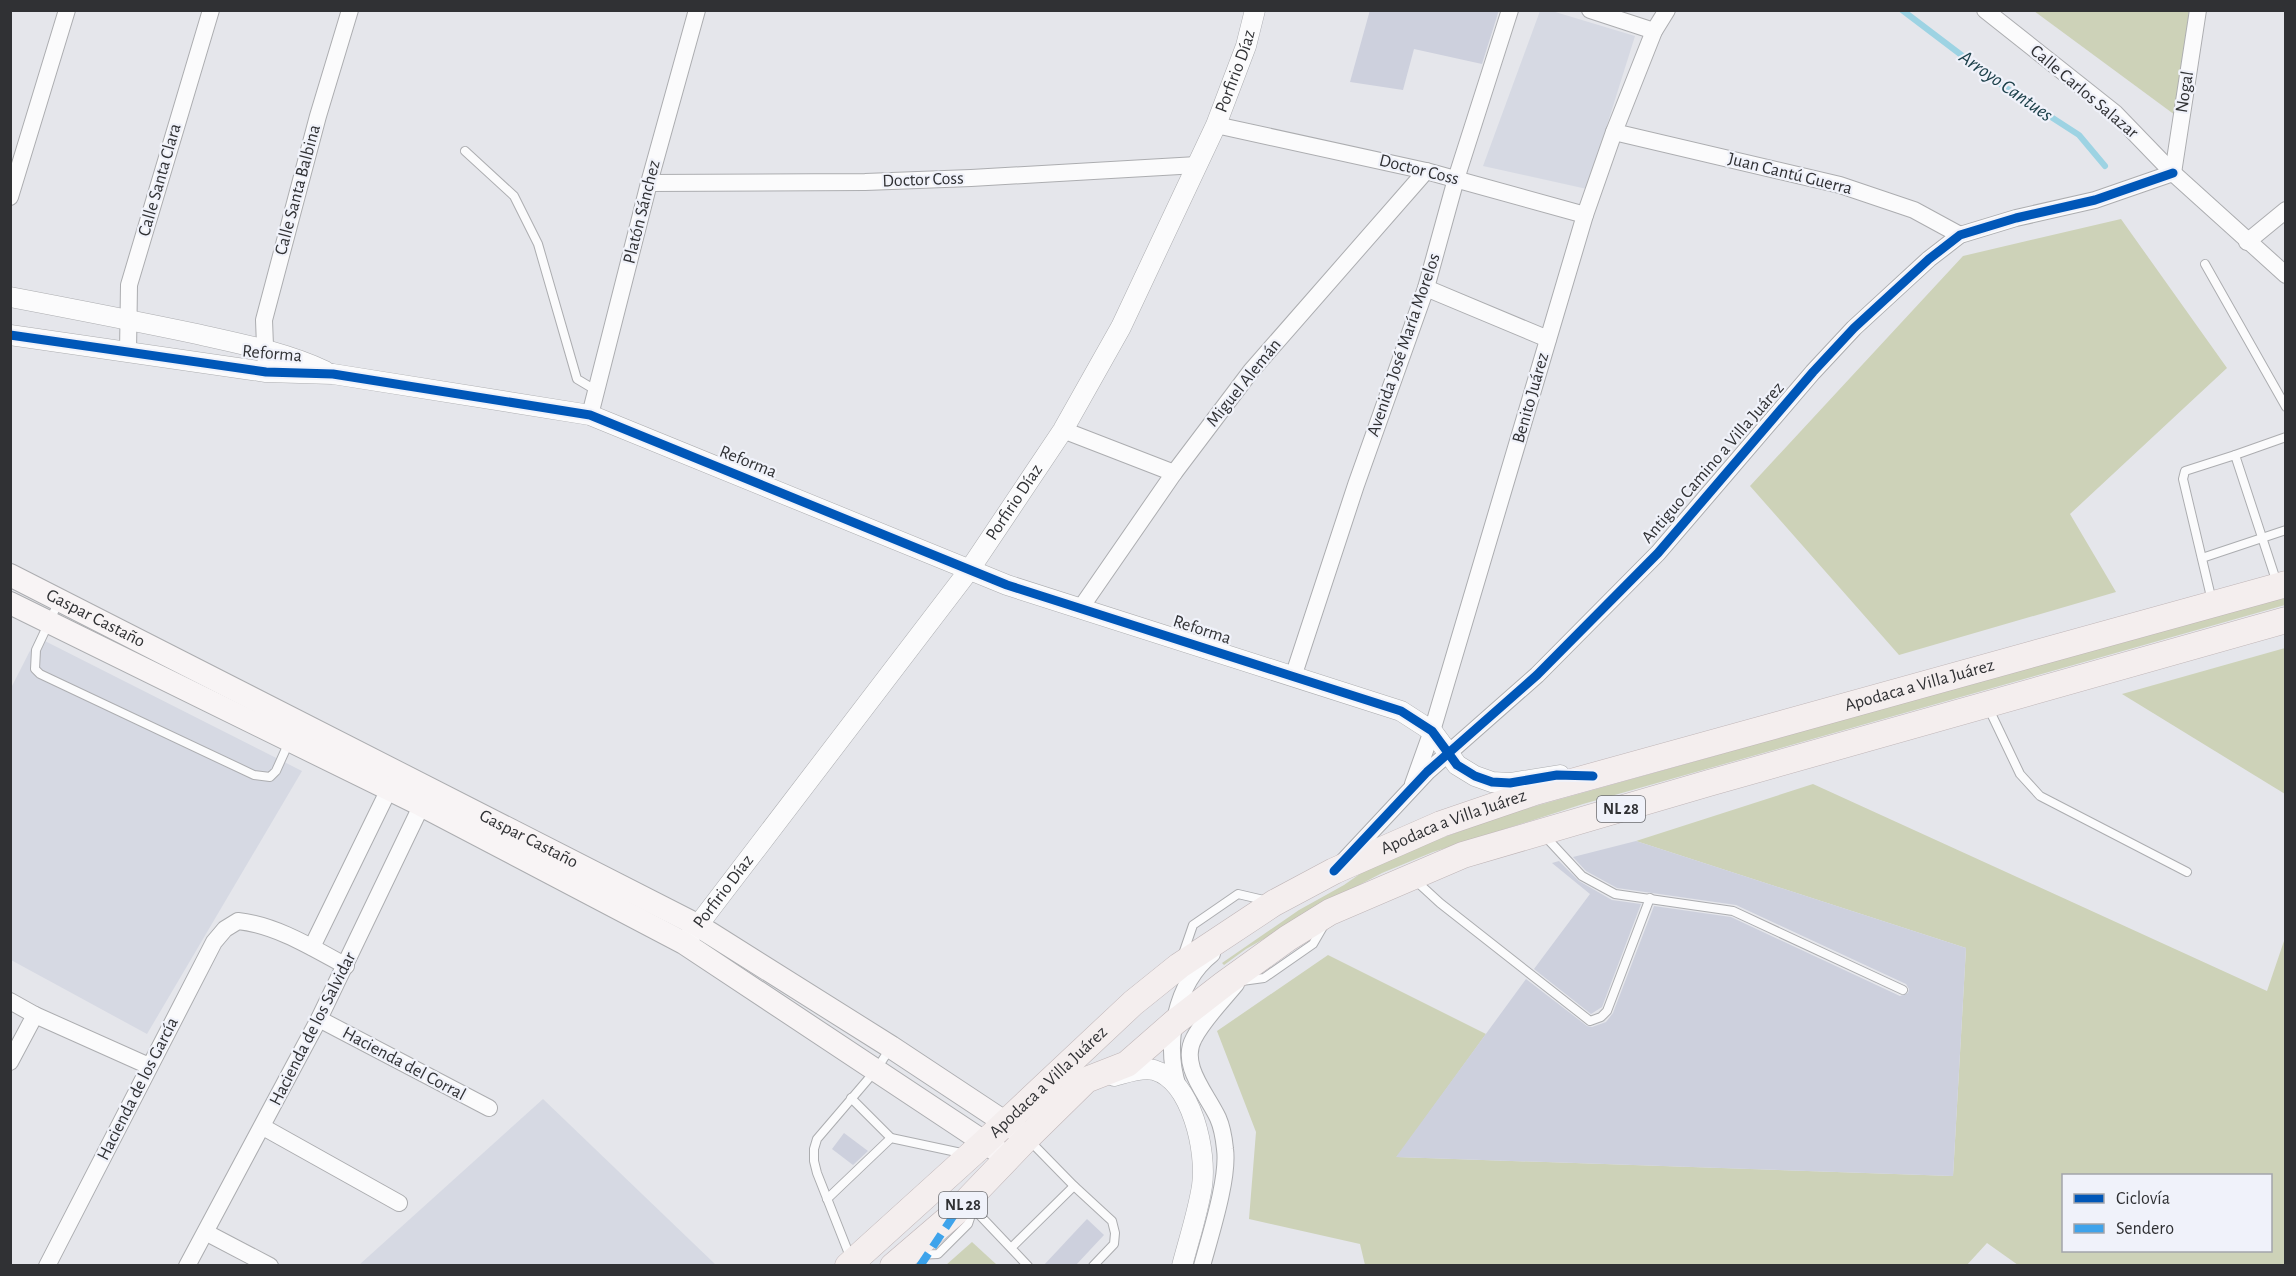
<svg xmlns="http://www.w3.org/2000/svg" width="2296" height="1276" font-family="'Alegreya Sans',sans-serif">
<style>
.built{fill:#d6d9e3}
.green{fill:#cdd2b8;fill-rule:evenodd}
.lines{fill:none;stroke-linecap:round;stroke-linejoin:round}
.stream{stroke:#9dd3e3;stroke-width:6}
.building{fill:#cdd0dd}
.service-casing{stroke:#acadb0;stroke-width:10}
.minor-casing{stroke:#acadb0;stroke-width:18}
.tertiary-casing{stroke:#acadb0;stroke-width:21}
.secondary-casing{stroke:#acadb0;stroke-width:24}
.primary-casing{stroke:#bfb5b7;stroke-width:27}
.service{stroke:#fbfbfc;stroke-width:8}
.minor{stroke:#fbfbfc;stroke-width:16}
.tertiary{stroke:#fbfbfc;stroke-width:20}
.secondary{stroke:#f8f4f5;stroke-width:22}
.primary{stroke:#f4eeee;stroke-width:26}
.quiet{stroke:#3ea3eb;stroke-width:8;stroke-dasharray:15 8;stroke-linecap:butt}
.cycleway-casing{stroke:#f0f2fa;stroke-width:13}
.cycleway{stroke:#0057b8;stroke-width:9}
.labels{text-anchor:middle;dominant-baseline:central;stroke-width:4.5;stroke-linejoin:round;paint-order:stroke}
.shield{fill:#f0f2fa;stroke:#6a6b6f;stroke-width:1.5}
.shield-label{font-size:16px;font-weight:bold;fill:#303134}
.street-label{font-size:18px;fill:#303134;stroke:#f0f2fa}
.water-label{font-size:20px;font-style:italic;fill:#1c404a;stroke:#f0f2fa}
</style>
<rect width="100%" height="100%" fill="#e5e6eb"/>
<g class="built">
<polygon points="1540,11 1552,11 1635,36 1587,189 1483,166"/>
<polygon points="37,637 302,771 147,1034 11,960 11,688"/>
<polygon points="543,1099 716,1265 359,1265"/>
</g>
<g class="green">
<polygon points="2034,11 2189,11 2175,115"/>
<polygon points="2121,219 2227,368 2070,514 2116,592 1899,655 1750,486 1963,256"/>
<polygon points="2285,594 2285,605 1583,804 1433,852 1382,873 1346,892 1246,949 1224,965 1222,963 1299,910 1344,885 1377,862 1507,814 1757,744 2105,643"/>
<polygon points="2285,648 2285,794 2122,694"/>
<path d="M1813,784L2267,991L2285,938V1265H2018L1987,1243L1966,1266L1365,1265L1360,1244L1249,1219L1256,1132L1217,1031L1328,955L1486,1034L1397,1157L1953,1176L1966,948L1636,841ZM2064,1176H2270V1250H2064Z"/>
<polygon points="972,1242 997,1265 946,1265"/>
</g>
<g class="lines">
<polyline class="stream" points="1902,10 1997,82 2079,135 2105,166"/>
</g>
<g class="building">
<polygon points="1370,10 1499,10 1482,64 1414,49 1403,90 1350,82"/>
<polygon points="1636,841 1966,948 1953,1176 1396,1157 1526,979 1587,1026 1592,1027 1606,1022 1613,1013 1654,906 1731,917 1900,996 1908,993 1909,989 1906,984 1736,905 1617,888 1586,871 1573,857"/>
<polygon points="1559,861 1579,881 1612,900 1641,904 1602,1007 1591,1014 1534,969 1590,894 1552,863"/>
<polygon points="844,1133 868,1151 853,1165 832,1149"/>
<polygon points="1087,1219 1104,1235 1075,1266 1043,1266"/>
</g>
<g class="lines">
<g class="service-casing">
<g id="service">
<polyline points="465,151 514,196 538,244 577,379 597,391"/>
<polyline points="2205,264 2286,407"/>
<polyline points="2235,455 2286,437"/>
<polyline points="2202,558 2286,530"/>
<polyline points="59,601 36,650 35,669 40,674 254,775 270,777 276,771 289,742"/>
<polyline points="2212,601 2183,479 2185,471 2235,455 2277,583"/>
<polyline points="1988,707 2020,774 2040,796 2187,872"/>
<polyline points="1543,834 1582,876 1615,894 1733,911 1903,990"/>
<polyline points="1415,880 1440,903 1590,1021 1601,1017 1607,1011 1650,898"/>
<polyline points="1183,954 1193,925 1238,894 1268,901"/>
<polyline points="1242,981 1264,978 1313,944 1324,925"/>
<polyline points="851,1098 891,1138"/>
<polyline points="1028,1139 1074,1186 1112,1221 1115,1233 1114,1244 1093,1266"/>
<polyline points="827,1199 891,1138 966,1154"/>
<polyline points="971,1206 1028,1266"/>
<polyline points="1012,1247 1074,1186"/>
<polyline points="916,1255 938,1254 968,1224 975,1203"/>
<polyline points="851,1259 817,1173 814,1161 814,1149 817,1139 876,1070 891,1047"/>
</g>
</g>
<g class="minor-casing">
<g id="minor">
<polyline points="1590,10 1654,31"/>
<polyline points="1985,10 2115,113 2173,173 2286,275"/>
<polyline points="1216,125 1426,171 1585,215"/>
<polyline points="1614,132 1840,185 1914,210 1960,235"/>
<polyline points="2173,173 2198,10"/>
<polyline points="649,183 865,182 971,178 1197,165"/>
<polyline points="10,197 67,10"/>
<polyline points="2247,242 2286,210"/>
<polyline points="1426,288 1548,339"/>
<polyline points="128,352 129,285 211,10"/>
<polyline points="266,372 264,320 318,116 350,10"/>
<polyline points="590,415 649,183 697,10"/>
<polyline points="1063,430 1174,473"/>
<polyline points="1080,609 1174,473 1251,371 1426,171"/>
<polyline points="1293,677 1356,485 1426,288 1456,179 1510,10"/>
<polyline points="1413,784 1432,731 1585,215 1614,132 1654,31 1667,10"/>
<polyline points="1341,864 1427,772 1537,675 1658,553 1813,372 1854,328 1929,259 1960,235 2016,218 2095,200 2173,173"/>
<polyline points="312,947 394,779"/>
<polyline points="10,1001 35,1015 149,1066"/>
<polyline points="319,1019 489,1108"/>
<polyline points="10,1062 35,1015"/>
<path d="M1178,1087C1164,1044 1175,983 1212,954"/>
<polyline points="263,1127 399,1203"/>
<polyline points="207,1233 270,1266"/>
<path d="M47,1266L214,942L225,929L238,921C276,925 313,948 346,966"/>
<polyline points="187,1266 319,1019 426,796"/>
<path d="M1202,1266C1210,1236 1229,1178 1225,1149C1224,1139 1222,1127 1218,1118C1207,1094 1179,1065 1194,1038C1204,1019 1222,1001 1236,984"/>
</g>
</g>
<g class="tertiary-casing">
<g id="tertiary">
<path d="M10,297C73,309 135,321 197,334C241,344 284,352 325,371"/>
<polyline points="10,335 266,372 333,374 590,415 1007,585 1401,711 1432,731 1457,765 1475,776 1492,782 1510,783 1560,775"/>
<path id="s1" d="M689,937L970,569L1063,430L1121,327L1216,125L1246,46L1255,10"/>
<path d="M1114,1076C1126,1073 1141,1067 1154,1070C1192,1081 1207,1152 1202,1186C1198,1212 1189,1239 1182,1266"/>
</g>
</g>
<g class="secondary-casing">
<g id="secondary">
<path id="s2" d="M10,575L697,925L891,1047L1021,1133"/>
<polyline points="10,603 421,805 684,943 999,1152"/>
</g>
</g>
<g class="primary-casing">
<g id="primary">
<path id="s3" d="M848,1266L985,1142L1133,1003L1179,966L1274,903L1334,871L1441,824L1535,792L2286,584"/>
<polyline points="893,1266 956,1212 1027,1138 1086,1080 1127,1064 1175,1022 1224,984 1288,938 1330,912 1463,855 1709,783 2286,620"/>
</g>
</g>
<use href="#service" class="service"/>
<use href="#minor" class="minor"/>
<use href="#tertiary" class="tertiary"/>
<use href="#secondary" class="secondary"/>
<use href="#primary" class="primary"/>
<polyline class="quiet" points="920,1266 956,1212"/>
<g class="cycleway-casing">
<g id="cycleway">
<polyline points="10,335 266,372 333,374 590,415 1007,585 1401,711 1432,731 1457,765 1475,776 1492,782 1510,783 1557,775 1593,776"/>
<polyline points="1334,871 1427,772 1537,675 1658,553 1813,372 1854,328 1929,259 1960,235 2016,218 2095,200 2173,173"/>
</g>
</g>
<use href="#cycleway" class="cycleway"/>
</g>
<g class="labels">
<g class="shield">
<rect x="1597" y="796" width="48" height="26" rx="4.5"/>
<rect x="939" y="1192" width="48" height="26" rx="4.5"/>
</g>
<g class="shield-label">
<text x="1621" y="809">NL 28</text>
<text x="963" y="1205">NL 28</text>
</g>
<g class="street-label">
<text stroke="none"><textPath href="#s1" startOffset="1029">Porfirio Díaz</textPath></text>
<text transform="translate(2084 92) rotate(40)">Calle Carlos Salazar</text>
<text transform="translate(2185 92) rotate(-81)">Nogal</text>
<text transform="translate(1419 170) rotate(14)">Doctor Coss</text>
<text transform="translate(1790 174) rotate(14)">Juan Cantú Guerra</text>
<text transform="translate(160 180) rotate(-74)">Calle Santa Clara</text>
<text transform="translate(923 180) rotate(-2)">Doctor Coss</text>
<text transform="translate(298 190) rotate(-75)">Calle Santa Balbina</text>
<text transform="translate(642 212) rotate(-76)">Platón Sánchez</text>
<text transform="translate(1404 345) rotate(-71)">Avenida José María Morelos</text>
<text transform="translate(272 354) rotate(5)">Reforma</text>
<text transform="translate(1244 383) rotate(-51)">Miguel Alemán</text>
<text transform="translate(1531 398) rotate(-74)">Benito Juárez</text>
<text transform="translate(748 462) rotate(22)">Reforma</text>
<text transform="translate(1713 463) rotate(-49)">Antiguo Camino a Villa Juárez</text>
<text stroke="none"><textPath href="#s1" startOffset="543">Porfirio Díaz</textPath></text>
<text stroke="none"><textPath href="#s2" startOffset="96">Gaspar Castaño</textPath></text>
<text transform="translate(1202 630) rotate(18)">Reforma</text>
<text stroke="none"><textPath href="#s3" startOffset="1244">Apodaca a Villa Juárez</textPath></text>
<text stroke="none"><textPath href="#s3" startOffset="758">Apodaca a Villa Juárez</textPath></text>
<text stroke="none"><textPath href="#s2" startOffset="582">Gaspar Castaño</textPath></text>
<text stroke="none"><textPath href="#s1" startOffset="57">Porfirio Díaz</textPath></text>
<text transform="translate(313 1029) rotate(-63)">Hacienda de los Salvidar</text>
<text transform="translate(404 1064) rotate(28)">Hacienda del Corral</text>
<text stroke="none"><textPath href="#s3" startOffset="272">Apodaca a Villa Juárez</textPath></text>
<text transform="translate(138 1089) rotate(-63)">Hacienda de los García</text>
</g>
<g class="water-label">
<text transform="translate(2006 86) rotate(35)">Arroyo Cantues</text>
</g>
</g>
<rect width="2296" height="1276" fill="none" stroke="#303134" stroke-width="24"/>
<rect x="2062" y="1174" width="210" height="78" fill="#f0f2fa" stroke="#a3a5ab" stroke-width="1.5"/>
<rect x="2074" y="1194" width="30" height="9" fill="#0057b8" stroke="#a3a5ab" stroke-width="1.5"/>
<text x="2116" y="1204" font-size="18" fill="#303134">Ciclovía</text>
<rect x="2074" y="1224" width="30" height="9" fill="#3ea3eb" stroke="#a3a5ab" stroke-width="1.5"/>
<text x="2116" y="1234" font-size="18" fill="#303134">Sendero</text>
</svg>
